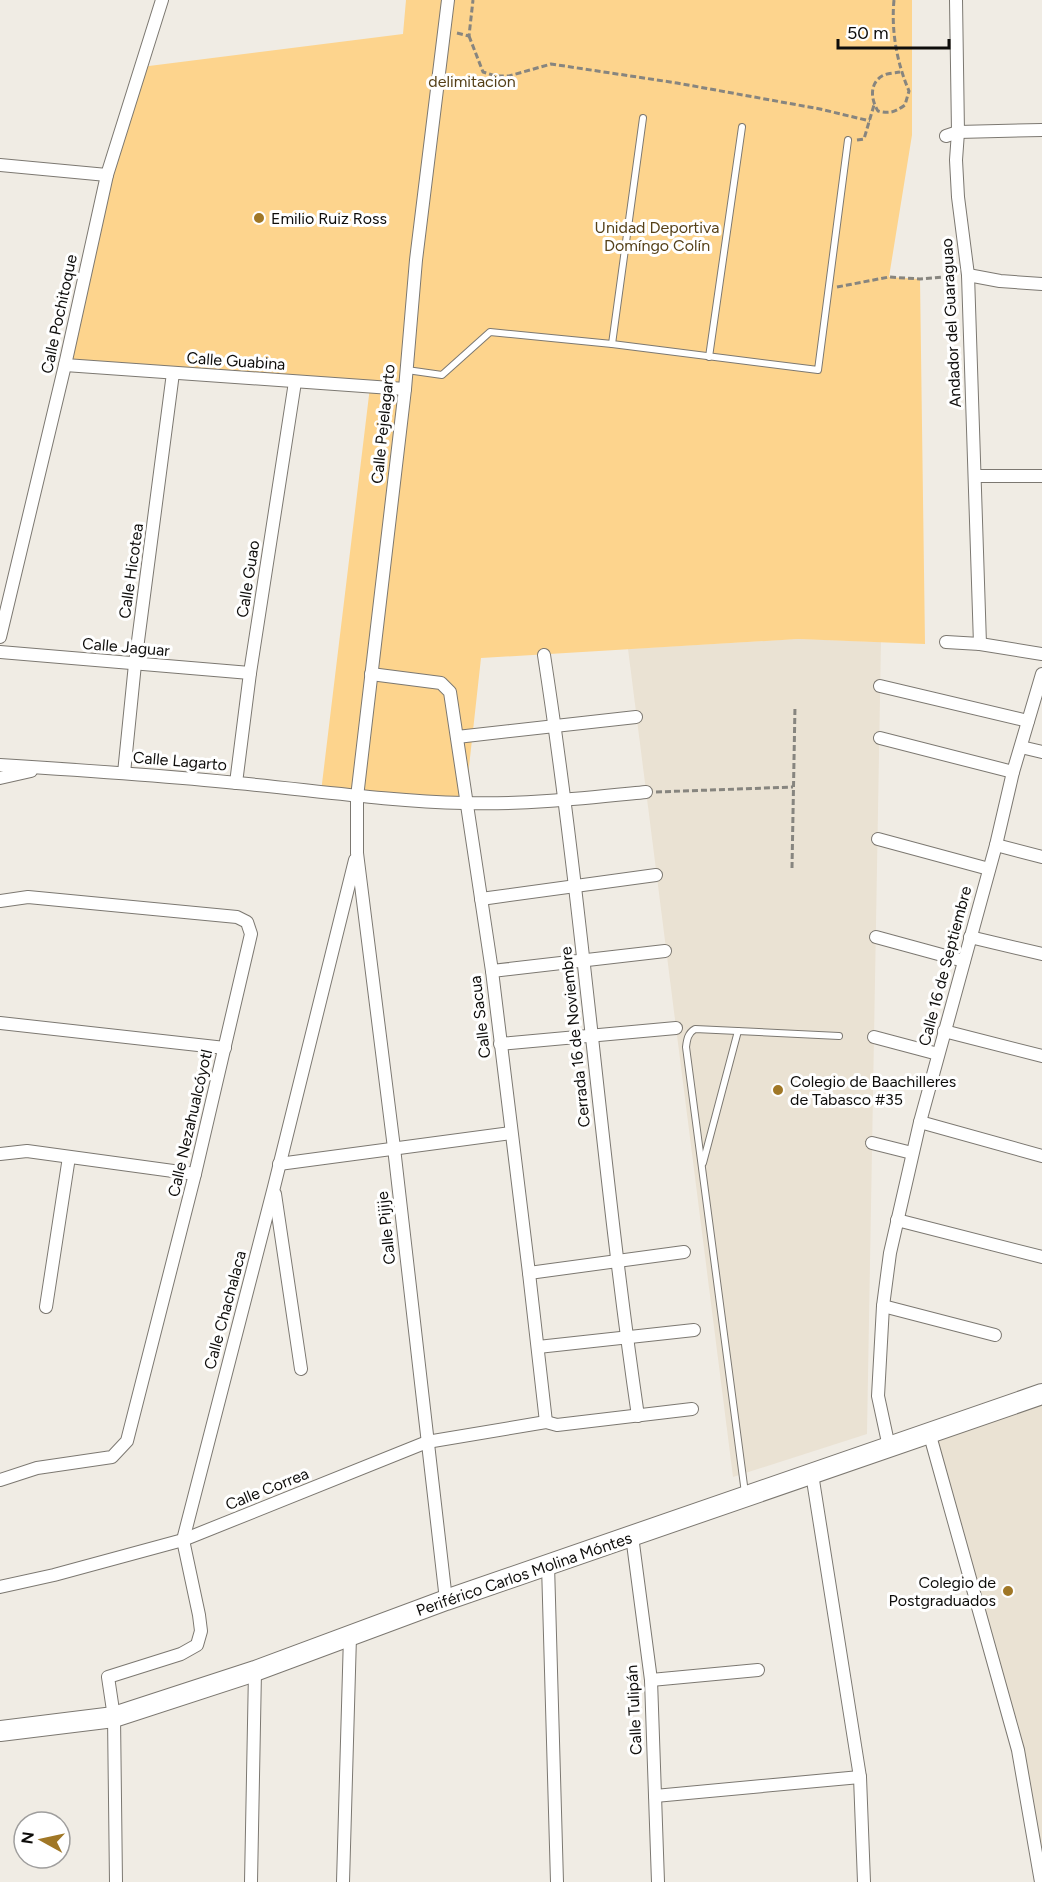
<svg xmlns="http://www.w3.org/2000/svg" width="1042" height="1882" font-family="Figtree,sans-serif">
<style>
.built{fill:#eae2d3}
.green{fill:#fdd48d}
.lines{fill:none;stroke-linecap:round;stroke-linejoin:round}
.service-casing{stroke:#7c7871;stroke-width:8}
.minor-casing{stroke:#7c7871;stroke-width:14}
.primary-casing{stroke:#7c7871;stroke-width:22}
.path{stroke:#87857f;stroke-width:3;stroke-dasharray:6 3;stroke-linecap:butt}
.service{stroke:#fff;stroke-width:6}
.minor{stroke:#fff;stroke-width:12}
.primary{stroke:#fff;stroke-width:20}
.poi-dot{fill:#a07726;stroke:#fff;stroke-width:2}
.labels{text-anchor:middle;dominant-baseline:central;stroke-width:6;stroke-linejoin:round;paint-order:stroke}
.park-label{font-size:16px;fill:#554018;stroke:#fff}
.poi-label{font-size:16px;fill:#0e0d0b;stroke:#fff;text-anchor:start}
.street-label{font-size:16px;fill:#0e0d0b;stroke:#fff}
</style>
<rect width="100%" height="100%" fill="#f0ece4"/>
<g class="built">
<polygon points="798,639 881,642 867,1434 733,1477 628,649"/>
<polygon points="1042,1394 1042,1882 1018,1750 929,1432"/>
</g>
<polygon class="green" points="406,0 912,0 912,135 889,277 920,279 925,644 798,639 481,658 465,803 321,792 370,387 65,365 107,175 141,67 403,34"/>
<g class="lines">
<g class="service-casing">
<g id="service">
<polyline points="612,344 643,118"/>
<polyline points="709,357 742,127"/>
<polyline points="407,370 442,375 490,332 612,344 818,370 848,140"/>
<polyline points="703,1163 738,1031"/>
<path d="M745,1493L686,1047C687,1039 688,1033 695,1029L839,1036"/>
</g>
</g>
<g class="minor-casing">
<g id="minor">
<polyline points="956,0 958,132 956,160 958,197 968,275 980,644"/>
<polyline points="946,136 958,132 1042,130"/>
<polyline points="0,165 107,175"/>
<polyline points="968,275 1000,281 1042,284"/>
<polyline points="65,365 405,389"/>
<polyline points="976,476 1042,476"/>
<polyline points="0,637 65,365 107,175 162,0"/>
<polyline points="946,642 980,644 1042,654"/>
<polyline points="0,652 250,673"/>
<path d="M544,655C583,907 601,1163 638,1416"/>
<polyline points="371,674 441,683 450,692 492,971 529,1273 546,1422"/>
<polyline points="880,686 1028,721"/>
<polyline points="457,737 636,717"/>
<polyline points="880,738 1013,772"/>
<polyline points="1021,747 1042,752"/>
<path d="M0,765C79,770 158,775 237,783C312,790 387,801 464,803C524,805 586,798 646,792"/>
<polyline points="124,773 135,664 173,373"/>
<polyline points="0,778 31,771"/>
<polyline points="236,783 250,673 295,382"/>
<polyline points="878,839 989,869"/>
<polyline points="996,845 1042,857"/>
<polyline points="481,899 656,875"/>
<polyline points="0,901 28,897 237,917 247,922 251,934 195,1174 127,1441 112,1457 37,1468 0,1480"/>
<polyline points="876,937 964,961"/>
<polyline points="970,937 1042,954"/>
<polyline points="492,971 665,951"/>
<polyline points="0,1023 225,1048"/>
<polyline points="944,1031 1042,1056"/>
<polyline points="874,1037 938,1054"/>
<polyline points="500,1044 676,1028"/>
<polyline points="920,1122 1042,1156"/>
<polyline points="872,1143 912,1153"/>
<polyline points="0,1154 27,1151 195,1174"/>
<polyline points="279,1164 511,1133"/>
<polyline points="275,1194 301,1369"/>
<polyline points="897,1220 1042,1257"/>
<polyline points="529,1273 684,1252"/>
<polyline points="883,1306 995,1335"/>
<polyline points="46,1307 69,1157"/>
<polyline points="538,1347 694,1330"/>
<polyline points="929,1432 1018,1750 1041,1882"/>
<polyline points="889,1447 878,1396 883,1306 890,1253 920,1122 996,845 1013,772 1042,674"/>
<polyline points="812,1474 860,1777 864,1882"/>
<polyline points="632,1536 651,1680 658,1882"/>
<polyline points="548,1565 557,1882"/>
<polyline points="0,1587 54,1575 183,1540 427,1442 546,1422 557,1425 692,1409"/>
<polyline points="446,1600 394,1148 357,853 357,797 405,389 416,260 448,0"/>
<polyline points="651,1680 758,1670"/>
<polyline points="655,1796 860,1777"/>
<polyline points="116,1882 114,1717 108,1677 181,1654 197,1645 201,1631 199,1615 183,1540 274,1187 355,860"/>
<polyline points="251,1882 255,1671"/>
<polyline points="343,1882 350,1636"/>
</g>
</g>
<g class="primary-casing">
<polyline id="primary" points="0,1731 114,1717 255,1671 446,1600 1042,1394"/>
</g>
<g class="path">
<path d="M894,0C891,31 897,63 909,91L905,105C895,112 890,114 878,111C871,100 869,84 882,76C887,73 895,73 900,72"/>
<polyline points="457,33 469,36 473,0"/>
<polyline points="469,36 483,72 496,76 509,76 551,64 677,83 820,109 870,121"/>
<polyline points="857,140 864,139 874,105"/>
<polyline points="837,287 889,277 920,279 956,276"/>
<polyline points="656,792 793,787"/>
<polyline points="792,868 795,706"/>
</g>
<use href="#service" class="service"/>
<use href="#minor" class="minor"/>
<use href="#primary" class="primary"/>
</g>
<g class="poi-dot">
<circle cx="259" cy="218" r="6"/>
<circle cx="778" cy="1090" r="6"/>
<circle cx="1008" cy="1591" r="6"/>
</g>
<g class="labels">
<g class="park-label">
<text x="472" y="81">delimitacion</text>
<text x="657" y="227">Unidad Deportiva<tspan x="657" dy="18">Domíngo Colín</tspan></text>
</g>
<g class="poi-label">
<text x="271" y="218">Emilio Ruiz Ross</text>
<text x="790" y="1081">Colegio de Baachilleres<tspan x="790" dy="18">de Tabasco #35</tspan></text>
<text x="996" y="1582" text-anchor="end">Colegio de<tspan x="996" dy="18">Postgraduados</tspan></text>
</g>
<g class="street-label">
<text transform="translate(59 314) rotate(-78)">Calle Pochitoque</text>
<text transform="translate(951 323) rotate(-93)">Andador del Guaraguao</text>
<text transform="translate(236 361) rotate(4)">Calle Guabina</text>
<text transform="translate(383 424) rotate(-84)">Calle Pejelagarto</text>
<text transform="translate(131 571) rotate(-82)">Calle Hicotea</text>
<text transform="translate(248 579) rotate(-81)">Calle Guao</text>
<text transform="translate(126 647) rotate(5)">Calle Jaguar</text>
<text transform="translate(180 761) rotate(5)">Calle Lagarto</text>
<text transform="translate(945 966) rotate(-75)">Calle 16 de Septiembre</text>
<text transform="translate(480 1017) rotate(-97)">Calle Sacua</text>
<text transform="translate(575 1037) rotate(-96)">Cerrada 16 de Noviembre</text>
<text transform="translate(190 1123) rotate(-77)">Calle Nezahualcóyotl</text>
<text transform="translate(386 1228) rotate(-96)">Calle Pijije</text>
<text transform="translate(225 1310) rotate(-75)">Calle Chachalaca</text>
<text transform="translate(267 1489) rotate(-22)">Calle Correa</text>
<text transform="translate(524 1574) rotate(-19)">Periférico Carlos Molina Móntes</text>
<text transform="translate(634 1710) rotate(-93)">Calle Tulipán</text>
</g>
</g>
<g transform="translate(42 1840) rotate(278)"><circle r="28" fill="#ffffff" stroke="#9f9e9d" stroke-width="1.5"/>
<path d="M0-4.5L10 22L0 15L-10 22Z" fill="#a07726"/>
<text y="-9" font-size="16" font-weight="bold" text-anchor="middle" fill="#0e0d0b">N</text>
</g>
<path d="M838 39v9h111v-9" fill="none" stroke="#0e0d0b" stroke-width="3"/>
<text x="847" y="39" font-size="18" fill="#0e0d0b" stroke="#ffffff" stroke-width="4.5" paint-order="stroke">50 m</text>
</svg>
